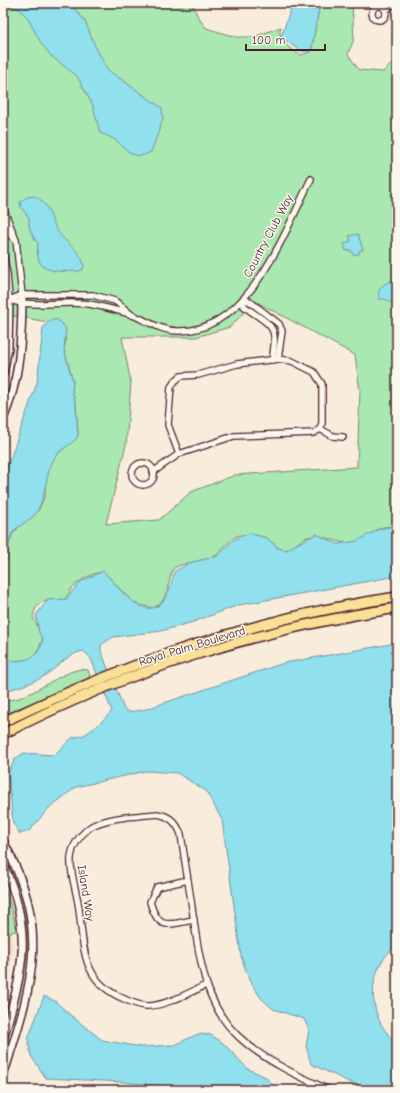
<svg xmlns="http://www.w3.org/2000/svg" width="400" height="1093" font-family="'Comic Neue',sans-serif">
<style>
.built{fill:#f4e1c8}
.green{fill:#a9e8b0;stroke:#7a846e;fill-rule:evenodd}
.water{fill:#90e0ed;stroke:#74939f}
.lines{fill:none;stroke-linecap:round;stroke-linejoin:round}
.minor-casing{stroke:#4a1f2b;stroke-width:8}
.tertiary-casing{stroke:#4a1f2b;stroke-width:10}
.primary-casing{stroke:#4a1f2b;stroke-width:12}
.minor{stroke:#fbf7ec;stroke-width:5.5}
.tertiary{stroke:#fbf7ec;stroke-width:7}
.primary{stroke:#fadf96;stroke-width:9}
.labels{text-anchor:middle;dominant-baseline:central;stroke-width:3;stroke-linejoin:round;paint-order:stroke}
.street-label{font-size:12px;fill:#4a1f2b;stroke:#fbf7ec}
</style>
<rect width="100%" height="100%" fill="#f8eddc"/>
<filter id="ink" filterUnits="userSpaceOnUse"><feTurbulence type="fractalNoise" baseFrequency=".025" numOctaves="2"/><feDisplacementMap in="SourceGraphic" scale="8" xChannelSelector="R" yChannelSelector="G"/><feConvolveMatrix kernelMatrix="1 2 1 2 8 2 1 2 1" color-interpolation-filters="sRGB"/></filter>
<g filter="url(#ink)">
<polygon class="built" points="12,932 13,948 8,988 3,1001 3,934"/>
<g class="green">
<path d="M3,3H192L198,17L206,28L236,37H253L281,27C276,40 291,50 301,55L311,52L320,3H352L354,39L348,54L359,70L383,72L397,59V527C373,523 371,540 356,543C339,546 325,533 308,537C300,539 293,549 285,550C278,550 277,545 272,543C263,538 246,532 237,536C227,540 223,552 215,556C202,563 186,561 174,568C167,580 169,604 152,608L133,603L106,574C99,568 79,581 73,587C69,591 68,596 64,600C49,600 36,599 33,617L43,639L36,654L28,660L3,661V567L7,562L6,553L12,535L24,521L34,515L39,509L45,495L46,474L52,458L76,439L78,433L76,404L72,391L73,382L64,349L66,340L53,320L48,322L3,314ZM255,301L355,355L360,391L357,467L235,475L191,492L159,520L106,524L126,445L131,383L122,337H196L230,327Z"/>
<path d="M81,669L88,670L90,676C70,695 28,702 3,715V700C29,702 54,674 81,669Z"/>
<polygon points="3,881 12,911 16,931 3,934 3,921 6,920 3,912"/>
</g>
<g class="water">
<path d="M5,3H63L74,8L85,21L95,46L108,70L162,108L163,119L151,152C133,162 129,150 115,140C111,137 105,135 100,133L93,106L77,76L51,56L41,43L27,17L19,9Z"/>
<polygon points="293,3 320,3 311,52 300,51 281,37"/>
<path d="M35,196C50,204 49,217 57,230C65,244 83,250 84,268L80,271C57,272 33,274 38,244C32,235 28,229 29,218L21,207L20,202L27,197Z"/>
<polygon points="358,234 363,250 359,251 359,254 353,255 351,250 346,251 344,244 351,241 349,236"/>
<path d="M397,280V307L385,299H379C376,286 386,282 397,280Z"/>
<path d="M57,319L66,328L64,349L73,382L72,391L76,405L78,436C73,445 61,448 55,457C45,473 47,492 38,510C34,519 20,524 13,532C6,543 12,557 3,567V479L37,383L43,328L48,322Z"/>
<path d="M394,526L397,527V576L239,605L193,622L161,631L113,637L101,645V651L124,709L129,712L143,710L284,663L397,643V945C365,969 366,1018 397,1043V1090H375L349,1082L311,1064L306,1046L309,1030L304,1019L273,1009L261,998L249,980L241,956L222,820L206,791L177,773L146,771L76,787L49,808L29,831L20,834L13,823L8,773L15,759L24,753L54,755L72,738L84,735L96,727L112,711L91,659L87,654L83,651C66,654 56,670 41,678C29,684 15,688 3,692V659C21,663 39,661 43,639L39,633L36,615L48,600L66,599L80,582L103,571C116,583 144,626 164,600C169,593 172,580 175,571L189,563L218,556L233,540L249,533L267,538L278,548L286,550L316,534L338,544L357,541L379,529Z"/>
<polygon points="44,996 55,1001 69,1014 102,1040 141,1047 174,1045 198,1034 211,1035 223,1043 248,1069 266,1077 276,1090 199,1090 122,1082 46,1078 31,1056 28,1039"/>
</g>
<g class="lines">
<g class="minor-casing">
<g id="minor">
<circle cx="379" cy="13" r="7"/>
<polyline points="386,10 395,3"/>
<polyline points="3,208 16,240 22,295"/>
<polyline points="3,216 9,234 14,239"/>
<polyline points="3,254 7,274 9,300"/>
<path d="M9,300C37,309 66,299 94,305C107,308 122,311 135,316C149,322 162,331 178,331C249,333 285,231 311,179"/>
<polyline points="9,300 22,295 93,295 115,301 132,315"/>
<path d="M272,360C279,323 271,327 244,306L243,299L249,301L279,324L282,331L278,359"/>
<polyline points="320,429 333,436 343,437"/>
<circle cx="143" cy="474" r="11"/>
<polyline points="153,472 179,454 234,436 314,433 320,429 322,423 322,384 314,372 292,361 278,359 237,364 198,375 181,376 175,381 171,387 168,425 179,454"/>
<path d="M188,880L157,887L150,902C159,932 168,924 194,920"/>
<path d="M206,985C191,992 163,1007 146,1006C137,1005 128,1001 120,997C81,979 84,946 79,909C75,877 58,853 89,828C103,817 139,816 157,814C170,816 176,822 181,834C185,863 190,892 194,922C200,962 206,1006 238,1036C263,1060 298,1076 329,1090"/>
<polyline points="312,1090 316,1084"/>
</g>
</g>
<g class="tertiary-casing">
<g id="tertiary">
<polyline points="3,374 8,347 9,300"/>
<path d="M3,419C20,380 22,337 22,295"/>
<path d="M3,841C52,931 32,984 3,1076"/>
<path d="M3,864C34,932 23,970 3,1039"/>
</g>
</g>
<g class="primary-casing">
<g id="primary">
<path d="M3,722C128,662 259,617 397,597"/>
<path d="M3,734C125,671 261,628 397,608"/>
</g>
</g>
<use href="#minor" class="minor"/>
<use href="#tertiary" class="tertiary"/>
<use href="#primary" class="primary"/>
</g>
</g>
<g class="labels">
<g class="street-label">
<text transform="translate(268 236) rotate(-62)">Country Club Way</text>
<text transform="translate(192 646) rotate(-17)">Royal Palm Boulevard</text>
<text transform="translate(86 893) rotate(81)">Island Way</text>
</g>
</g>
<rect width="400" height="1093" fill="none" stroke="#fbf7ec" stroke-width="16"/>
<rect x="8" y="8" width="384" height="1077" fill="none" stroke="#4a1f2b" stroke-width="1.5" filter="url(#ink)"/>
<path d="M246 44v6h79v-6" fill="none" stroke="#4a1f2b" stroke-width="2"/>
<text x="252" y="44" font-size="12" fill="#4a1f2b" stroke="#fbf7ec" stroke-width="3" paint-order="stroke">100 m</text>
</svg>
